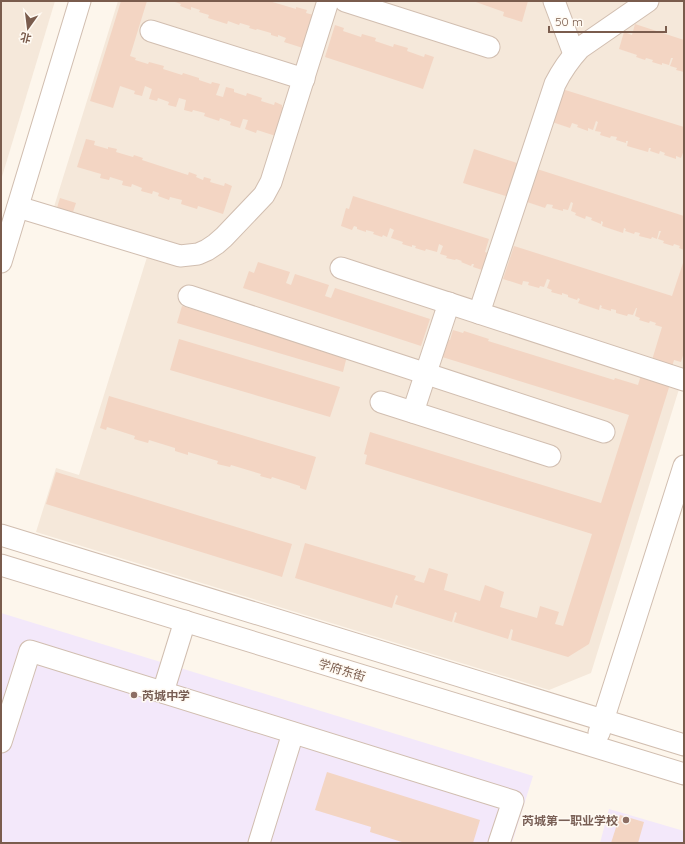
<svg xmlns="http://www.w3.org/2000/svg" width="685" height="844" font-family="Quicksand,'Noto Sans SC',sans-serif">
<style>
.residential{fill:#f5e8da}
.education{fill:#f3e8fa}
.building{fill:#f3d5c3}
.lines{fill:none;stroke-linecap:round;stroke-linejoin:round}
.minor-casing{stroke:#d1beb0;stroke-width:23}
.minor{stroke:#fff;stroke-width:21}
.education-dot{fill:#8d6e63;stroke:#fffaf3;stroke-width:1.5}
.labels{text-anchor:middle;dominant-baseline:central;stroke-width:3;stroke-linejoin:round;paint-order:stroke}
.street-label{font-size:12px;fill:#7a5c4d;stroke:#fffaf3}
.education-label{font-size:12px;font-weight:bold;fill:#785e54;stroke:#fffaf3;text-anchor:start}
</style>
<rect width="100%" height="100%" fill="#fdf6ec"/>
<g class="residential">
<polygon points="1,1 55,1 1,180"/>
<polygon points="118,1 684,1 684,373 591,673 549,690 36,532 56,468 79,475 147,257 48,226"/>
</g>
<g class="education">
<polygon points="1,613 533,776 512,843 1,843"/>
<polygon points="609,809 684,831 684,843 600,843"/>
</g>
<g class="building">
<polygon points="121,1 147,1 130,56 136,58 135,60 148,64 149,62 164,66 163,69 182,75 183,73 199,78 199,80 211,84 212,82 220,84 216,95 223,97 226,87 234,89 234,92 246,96 247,93 262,98 261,101 274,105 275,102 282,105 282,107 289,109 279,137 257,130 256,133 245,129 248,120 243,119 240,128 230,125 231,122 220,118 219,121 204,116 205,113 193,110 192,112 184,110 186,100 179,98 176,107 168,105 169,102 158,98 157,101 149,99 152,89 145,86 142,96 134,94 135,91 120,86 113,108 90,101"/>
<polygon points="172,1 269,1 296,9 296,7 307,10 306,13 314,15 303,48 284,42 286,38 278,35 278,37 271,35 271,33 257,29 256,30 249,28 250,26 240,23 239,25 228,21 227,24 208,18 209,15 199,12 200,10 191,7 191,10 180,6 181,4"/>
<polygon points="473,1 528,1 522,22 503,16 504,12"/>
<polygon points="635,24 684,40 684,72 676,70 677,68 670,66 673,58 671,58 669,65 662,63 662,65 652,62 653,60 646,58 645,60 636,57 637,55 619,49 624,32 632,35"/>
<polygon points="335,25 344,28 343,31 361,37 362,34 376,38 375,41 393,47 394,44 408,48 407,51 424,57 425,54 434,57 423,89 325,57"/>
<polygon points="562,89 684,127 684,150 681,158 676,156 676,159 664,155 665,153 660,151 659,154 650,151 651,148 649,148 648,152 627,146 628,141 626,141 626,143 616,140 617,137 611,136 610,138 600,135 601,132 595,131 598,122 596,121 593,130 588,128 588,131 577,127 578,125 572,123 570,128 552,122"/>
<polygon points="86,139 95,141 94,145 108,149 108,147 117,149 116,152 133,157 134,155 143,158 142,160 188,175 189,172 197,175 196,177 203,180 204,177 211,179 210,182 224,186 225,183 232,186 223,214 198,206 197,209 181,204 182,200 170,197 169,200 158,196 159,193 153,191 152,194 141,191 142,188 132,184 131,187 122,185 123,181 110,177 109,180 100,178 101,174 77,167"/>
<polygon points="474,149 520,164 509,197 463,183"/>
<polygon points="537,169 684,216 684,250 679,248 680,246 674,244 673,246 663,243 664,241 658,239 661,231 659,231 657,239 652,237 651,239 639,236 640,233 635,232 634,234 625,231 626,229 624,228 623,233 602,226 603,222 601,221 601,224 591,220 592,218 586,216 585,219 575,215 576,213 571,211 573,203 571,202 568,210 563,209 563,211 552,208 553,205 547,204 545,208 527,202"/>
<polygon points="353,196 489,239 485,252 488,253 485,271 473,267 474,264 472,264 471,266 461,262 462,261 456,259 455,260 446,258 447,256 440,254 443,246 439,244 437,252 426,249 425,251 415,248 416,246 412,245 412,247 402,244 403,242 391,238 394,230 390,228 387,237 383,235 382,237 373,234 374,232 366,230 366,232 357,229 357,227 354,226 352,230 341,226 346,208 349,209"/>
<polygon points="60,198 76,203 72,215 56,211"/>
<polygon points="514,246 672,296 684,260 684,352 681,362 674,360 672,367 652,360 662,327 655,325 656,323 650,321 649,323 639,320 640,318 635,316 637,308 636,308 633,315 628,314 627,316 616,313 616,310 611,309 611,311 601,308 602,306 600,305 599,310 578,303 580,299 578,298 577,300 568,297 568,295 562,293 562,295 551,292 552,290 547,288 550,280 547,279 544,287 540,286 539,288 528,285 529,282 523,281 522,285 503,279"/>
<polygon points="258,262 290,272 286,283 291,285 295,274 329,285 325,296 331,298 335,288 430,319 421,346 243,288 249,271 254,273"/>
<polygon points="182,306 347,356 343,372 177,323"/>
<polygon points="453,330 463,333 464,331 489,339 488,341 614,380 615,378 638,385 642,372 671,381 589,644 568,657 511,640 513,630 511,629 508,639 454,622 457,613 455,612 452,622 395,604 398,596 396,595 392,608 295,578 305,543 416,576 414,580 424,583 429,568 448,574 444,590 480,601 485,585 504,592 500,607 537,618 540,606 559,612 555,624 563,626 592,534 365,464 367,455 364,454 370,432 601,503 629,415 439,356 445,338 450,340"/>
<polygon points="179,339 340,387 330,417 170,370"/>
<polygon points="109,396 316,457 306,490 300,488 300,486 272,477 271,479 260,476 261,474 231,465 230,467 217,464 218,461 188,452 188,455 175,451 175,448 149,440 148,443 134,439 135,436 107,427 106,430 100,428"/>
<polygon points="56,472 292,544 282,577 46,504"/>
<polygon points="327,772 480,820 473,843 405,843 370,832 371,827 315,810"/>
<polygon points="620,815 644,822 638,843 611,843"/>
</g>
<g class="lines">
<g class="minor-casing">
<g id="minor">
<polyline points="345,1 489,47"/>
<polyline points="554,1 574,54"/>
<polyline points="151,31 304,79"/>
<polyline points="18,207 180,256 198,254 207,250 216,244 224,237 264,195 271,182 328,1"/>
<polyline points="1,262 80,1"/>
<polyline points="341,268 684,380"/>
<polyline points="189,296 604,432"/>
<path d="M479,313L555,84C562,70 570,59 580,48L648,1"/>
<polyline points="381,402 550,456"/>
<polyline points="413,412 449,303"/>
<polyline points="1,535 684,745"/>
<polyline points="1,565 684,774"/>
<polyline points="163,692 185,621"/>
<polyline points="599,733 684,466"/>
<polyline points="1,742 30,651 513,801 499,843"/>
<polyline points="259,843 293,733"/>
</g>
</g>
<use href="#minor" class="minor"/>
</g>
<g class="education-dot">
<circle cx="134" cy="695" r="4"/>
<circle cx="626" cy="820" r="4"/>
</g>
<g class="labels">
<g class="street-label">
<text transform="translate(342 670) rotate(17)">学府东街</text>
</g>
<g class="education-label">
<text x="142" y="695">芮城中学</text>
<text x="618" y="820" text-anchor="end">芮城第一职业学校</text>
</g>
</g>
<rect width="685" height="844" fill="none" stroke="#7a5c4d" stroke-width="4"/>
<g transform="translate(28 28) rotate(194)" stroke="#fffaf3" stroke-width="3" paint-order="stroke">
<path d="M0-3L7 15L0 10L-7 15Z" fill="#7a5c4d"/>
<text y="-6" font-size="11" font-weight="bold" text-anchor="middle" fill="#7a5c4d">北</text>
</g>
<path d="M549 26v6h117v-6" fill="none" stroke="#7a5c4d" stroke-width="2"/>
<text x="555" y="26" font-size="12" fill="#7a5c4d" stroke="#fffaf3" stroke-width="3" paint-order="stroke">50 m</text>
</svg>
